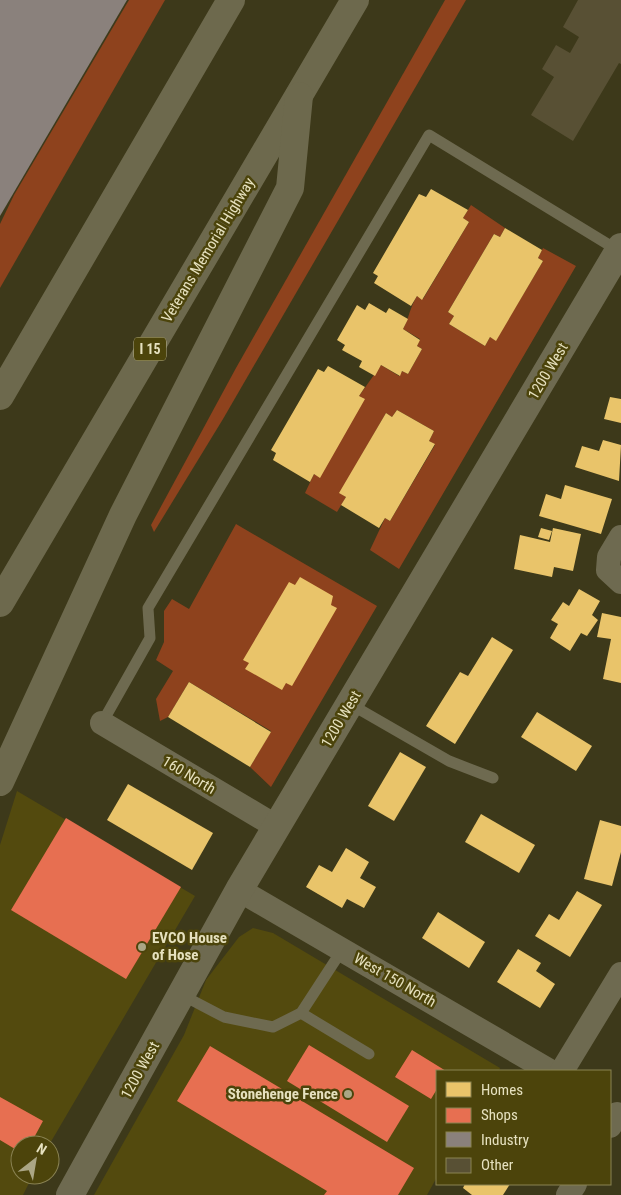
<svg xmlns="http://www.w3.org/2000/svg" width="621" height="1195" font-family="'Roboto Condensed',sans-serif">
<style>
.built{fill:#534a0e}
.green{fill:#8e421d}
.homes{fill:#e9c46a}
.shops{fill:#e76f51}
.industry{fill:#8a817c}
.building{fill:#585034}
.lines{fill:none;stroke-linecap:round;stroke-linejoin:round}
.service{stroke:#6e6a50;stroke-width:11}
.minor{stroke:#6e6a50;stroke-width:24}
.tertiary{stroke:#6e6a50;stroke-width:28}
.motorway{stroke:#6d694d;stroke-width:28}
.poi-dot{fill:#aba685;stroke:#4c440b;stroke-width:2}
.labels{text-anchor:middle;dominant-baseline:central;stroke-width:5;stroke-linejoin:round;paint-order:stroke}
.shield{fill:#4c440b;stroke:#b8b289;stroke-width:1}
.shield-label{font-size:14px;font-weight:bold;fill:#e6e1bf}
.street-label{font-size:15px;fill:#e6e1bf;stroke:#4c440b}
.poi-label{font-size:15px;font-weight:bold;fill:#e6e1bf;stroke:#4c440b;text-anchor:start}
</style>
<rect width="100%" height="100%" fill="#3d391a"/>
<g class="built">
<polygon points="17,791 195,896 49,1145 20,1145 20,1175 33,1175 23,1195 0,1195 0,845"/>
<polygon points="253,928 273,933 500,1068 499,1071 437,1071 437,1177 427,1195 94,1195 184,1035 206,980 239,937"/>
</g>
<g class="green">
<polygon points="129,0 165,0 0,288 0,224 14,195"/>
<polygon points="445,0 466,0 223,419 154,532 151,525 236,368"/>
<path d="M471,205L505,228L500,237L494,234L448,312L454,316L449,324L485,346L490,337L496,340L543,261L538,258L543,248L576,266L399,569L370,550L385,518L390,521L435,445L429,441L434,431L397,410L392,417L386,413L340,493L346,497L337,512L305,493L314,474L320,477L359,396L381,365L399,376L402,371L408,374L422,349L417,346L420,339L403,329C409,318 410,307 417,296L423,299L469,222L463,218Z"/>
<polygon points="236,524 377,606 271,787 250,767 271,731 189,682 168,717 160,721 156,699 173,671 156,660 164,642 164,611 172,599 189,609"/>
</g>
<g class="homes">
<polygon points="431,189 468,210 463,218 469,222 422,300 417,296 411,306 374,283 378,276 373,273 419,194 426,197"/>
<polygon points="505,228 542,250 538,258 543,261 496,341 490,337 485,346 449,324 454,316 448,312 494,234 500,237"/>
<polygon points="369,303 386,313 389,308 408,319 403,329 420,340 417,346 422,349 408,374 402,371 400,376 381,365 375,376 359,367 362,361 342,350 345,345 337,340 357,305 365,310"/>
<polygon points="328,366 365,387 359,396 365,399 320,478 314,474 310,482 273,460 276,453 271,450 318,369 324,372"/>
<polygon points="610,397 621,399 621,423 604,419"/>
<polygon points="397,410 434,431 429,441 435,444 390,521 385,518 379,528 341,505 346,497 339,493 386,413 392,417"/>
<polygon points="603,440 621,445 619,481 575,467 582,446 599,451"/>
<polygon points="565,485 612,499 601,534 539,516 546,494 561,499"/>
<polygon points="541,528 552,531 549,540 538,537"/>
<polygon points="553,528 581,534 573,571 554,567 552,577 514,569 520,535 550,542"/>
<polygon points="300,577 333,596 331,605 337,608 292,686 286,683 282,690 245,669 249,663 243,660 289,582 295,585"/>
<polygon points="579,589 600,601 592,615 598,620 587,636 581,633 570,651 550,638 558,624 551,620 563,602 569,606"/>
<polygon points="602,613 621,617 621,683 603,679 611,639 597,637"/>
<polygon points="492,637 513,650 455,744 426,726 460,672 468,676"/>
<polygon points="189,682 271,732 250,767 168,717"/>
<polygon points="537,712 592,746 576,771 521,737"/>
<polygon points="400,752 426,767 394,821 368,806"/>
<polygon points="128,784 213,833 192,870 107,820"/>
<polygon points="481,814 535,845 519,873 465,842"/>
<polygon points="600,820 621,826 621,852 612,886 584,879"/>
<polygon points="346,848 369,862 360,878 376,887 364,908 347,899 342,908 306,887 319,865 332,872"/>
<polygon points="577,891 602,905 570,957 535,936 549,914 559,920"/>
<polygon points="438,912 485,942 469,968 422,938"/>
<polygon points="518,949 541,963 536,971 555,984 540,1008 497,982"/>
<polygon points="465,1184 510,1184 503,1195 472,1195 463,1188"/>
</g>
<g class="shops">
<polygon points="66,818 181,887 126,979 11,910"/>
<polygon points="309,1045 409,1106 387,1142 287,1081"/>
<polygon points="210,1046 414,1168 398,1195 324,1195 327,1191 177,1101"/>
<polygon points="412,1050 446,1071 437,1071 437,1089 431,1099 395,1077"/>
<polygon points="0,1097 43,1121 30,1145 20,1145 20,1152 0,1140"/>
</g>
<polygon class="industry" points="0,0 127,0 0,216"/>
<polygon class="building" points="578,0 621,0 621,64 619,63 573,141 531,115 554,77 542,69 556,45 570,53 579,37 563,27"/>
<g class="lines">
<g class="service">
<polyline points="350,704 449,761 493,778"/>
<polyline points="102,723 150,638 148,608 429,135 619,251"/>
<polyline points="182,995 224,1017 273,1027 301,1013 342,950"/>
<polyline points="301,1013 369,1054"/>
</g>
<g class="minor">
<polyline points="621,537 609,557 608,570 621,582"/>
<polyline points="102,723 277,827"/>
<polyline points="239,890 550,1071"/>
<polyline points="562,1071 621,974"/>
<polyline points="610,1126 617,1114"/>
<polyline points="568,1195 575,1184"/>
</g>
<polyline class="tertiary" points="70,1195 239,890 621,247"/>
<g class="motorway">
<polyline points="0,396 231,0"/>
<polyline points="0,603 355,0"/>
<polyline points="0,782 123,515 290,188 299,96"/>
</g>
</g>
<g class="poi-dot">
<circle cx="142" cy="947" r="5"/>
<circle cx="348" cy="1094" r="5"/>
</g>
<g class="labels">
<rect class="shield" x="134" y="337.5" width="32" height="23" rx="4"/>
<g class="shield-label">
<text x="150" y="349">I 15</text>
</g>
<g class="street-label">
<text transform="translate(208 250) rotate(-59)">Veterans Memorial Highway</text>
<text transform="translate(548 371) rotate(-59)">1200 West</text>
<text transform="translate(341 719) rotate(-59)">1200 West</text>
<text transform="translate(189 775) rotate(31)">160 North</text>
<text transform="translate(395 980) rotate(30)">West 150 North</text>
<text transform="translate(140 1070) rotate(-61)">1200 West</text>
</g>
<g class="poi-label">
<text x="152" y="938">EVCO House<tspan x="152" dy="17">of Hose</tspan></text>
<text x="338" y="1094" text-anchor="end">Stonehenge Fence</text>
</g>
</g>
<rect x="436" y="1070" width="175" height="115" fill="#4c440b" stroke="#8a8353"/>
<rect x="446" y="1082" width="25" height="15" fill="#e9c46a" stroke="#8a8353"/>
<text x="481" y="1095" font-size="15" fill="#e6e1bf">Homes</text>
<rect x="446" y="1108" width="25" height="15" fill="#e76f51" stroke="#8a8353"/>
<text x="481" y="1120" font-size="15" fill="#e6e1bf">Shops</text>
<rect x="446" y="1132" width="25" height="15" fill="#8a817c" stroke="#8a8353"/>
<text x="481" y="1145" font-size="15" fill="#e6e1bf">Industry</text>
<rect x="446" y="1158" width="25" height="15" fill="#585034" stroke="#8a8353"/>
<text x="481" y="1170" font-size="15" fill="#e6e1bf">Other</text>
<g transform="translate(35 1160) rotate(31)"><circle r="24" fill="#4c440b" stroke="#8a8353"/>
<path d="M0-4L9 19L0 12L-9 19Z" fill="#aba685"/>
<text y="-8" font-size="14" font-weight="bold" text-anchor="middle" fill="#e6e1bf">N</text>
</g>
</svg>
